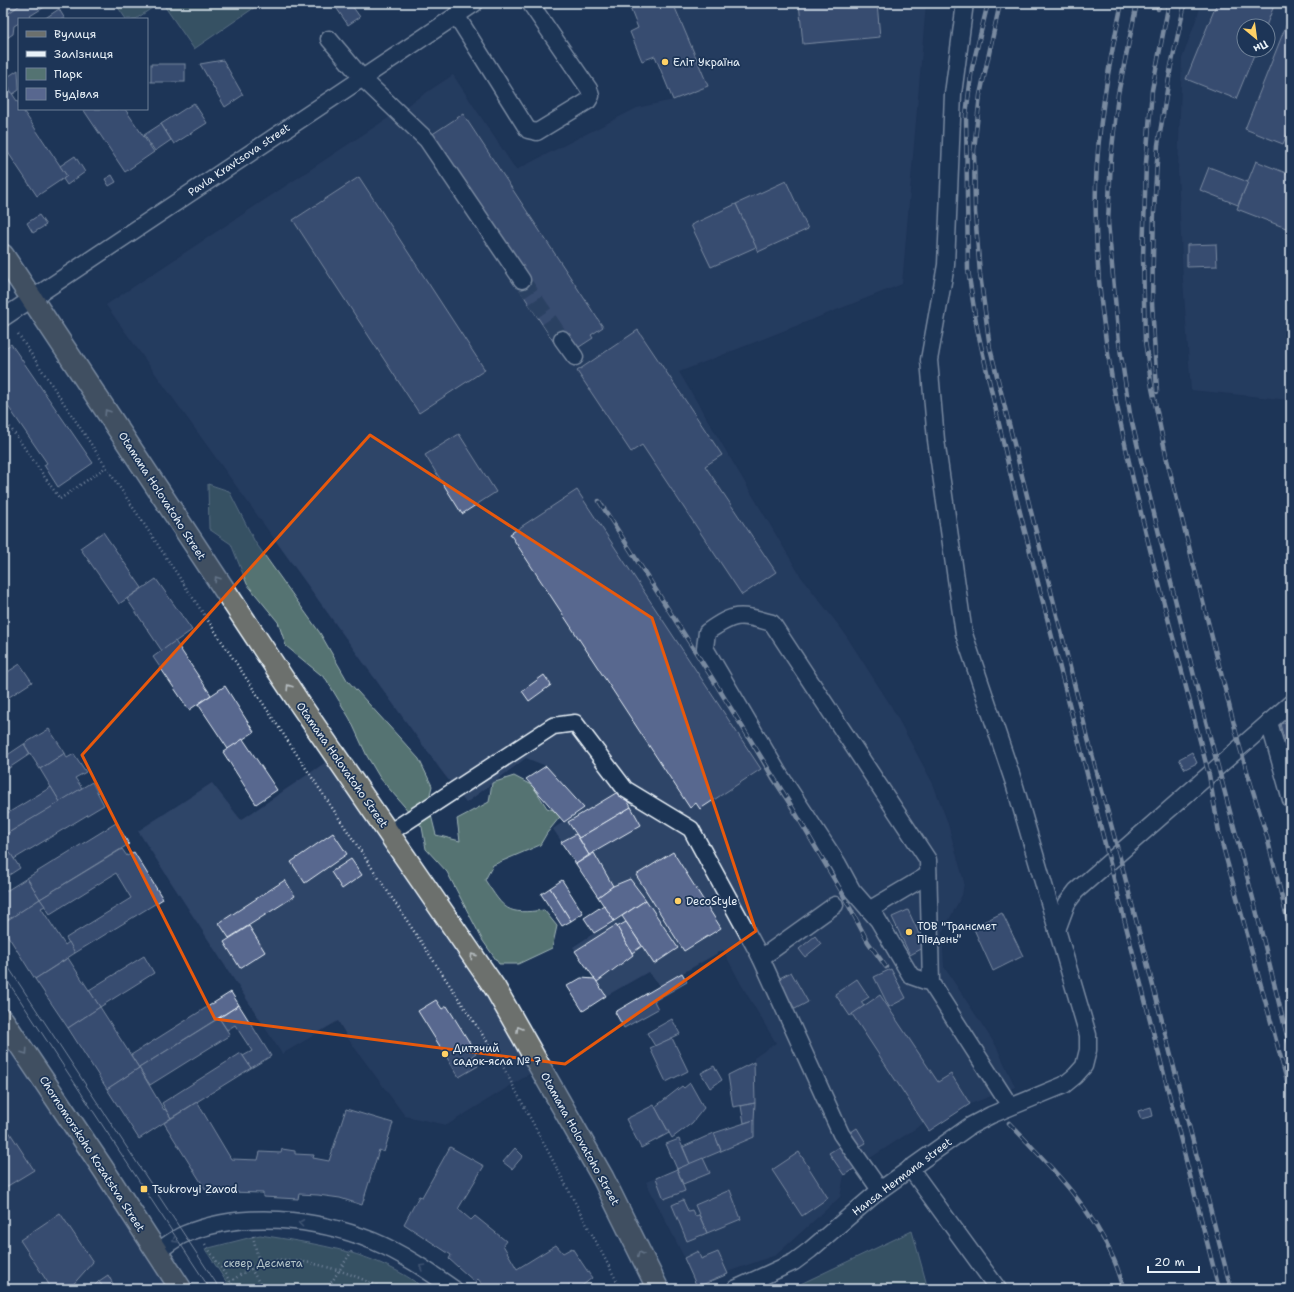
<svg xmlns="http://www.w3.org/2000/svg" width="1294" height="1292" font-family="'Shantell Sans',sans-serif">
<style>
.built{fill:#2f4468;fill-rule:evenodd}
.green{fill:#547372;stroke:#9eb2b5}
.building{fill:#58678f;stroke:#e8f1f8}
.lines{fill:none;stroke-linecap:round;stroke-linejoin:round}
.minor-tunnel{stroke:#3b516f;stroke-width:16;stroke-dasharray:16 8;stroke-linecap:butt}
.minor-casing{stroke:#e8f1f8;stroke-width:19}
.major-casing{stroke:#e8f1f8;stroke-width:24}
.path{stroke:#e8f1f8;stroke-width:2.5;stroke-dasharray:1 3;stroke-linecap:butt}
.minor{stroke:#1d3557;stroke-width:16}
.major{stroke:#6c706d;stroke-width:21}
.tram{stroke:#e8f1f8;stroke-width:1}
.rail-casing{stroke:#e8f1f8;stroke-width:4.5}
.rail{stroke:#1d3557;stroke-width:3;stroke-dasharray:9;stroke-linecap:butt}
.oneway{stroke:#b6bdc0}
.oneway2{stroke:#64778f}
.marked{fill:none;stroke:#e8590c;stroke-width:3;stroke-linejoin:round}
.poi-dot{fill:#ffd166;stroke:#1d3557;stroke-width:1.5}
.labels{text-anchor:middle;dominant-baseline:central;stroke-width:3.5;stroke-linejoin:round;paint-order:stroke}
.poi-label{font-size:11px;fill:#e8f1f8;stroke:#1d3557;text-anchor:start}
.street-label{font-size:11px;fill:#e8f1f8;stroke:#1d3557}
.park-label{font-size:11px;fill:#b4c5c9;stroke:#1d3557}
</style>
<rect width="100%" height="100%" fill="#1d3557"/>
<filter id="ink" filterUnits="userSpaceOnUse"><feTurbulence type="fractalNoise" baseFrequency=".025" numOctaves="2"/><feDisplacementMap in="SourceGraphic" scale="8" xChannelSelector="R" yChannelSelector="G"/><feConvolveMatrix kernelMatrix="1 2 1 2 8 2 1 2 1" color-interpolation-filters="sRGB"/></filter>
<g filter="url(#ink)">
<g class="built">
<polygon points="634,3 926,3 902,284 679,372 801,577 843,631 891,706 933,784 947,821 964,882 962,895 942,933 944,967 996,1046 1015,1087 970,1104 929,1131 924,1123 844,1175 840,1197 776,1255 727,1272 728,1274 697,1287 684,1257 646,1182 753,1137 755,1103 754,1058 776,1043 741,984 723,950 660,986 648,972 606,996 573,947 614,920 553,829 584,808 546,766 526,758 466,803 440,769 106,305 453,75 516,170 637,108 673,100"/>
<path d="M1202,3H1291V400L1191,390L1183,279L1178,171L1182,59ZM1244,26H1268V50H1244Z"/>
<polygon points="1291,710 1291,781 1275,726"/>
<polygon points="329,760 539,1068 447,1125 405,1116 349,1040 338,1021 282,1054 138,831 212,783 241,820"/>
<polygon points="3,1025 176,1289 3,1289"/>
</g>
<g class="green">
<polygon points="115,3 159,3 136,19 126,19"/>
<polygon points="172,3 261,3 194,49 165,7"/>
<path d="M208,484L229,491L255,542L320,633L347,680L419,759L432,786L428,803L436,835L460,841L457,819L489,802L492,783L514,776L533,786L547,808L563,813L547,833L540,845L493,865L485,880C505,910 506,915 544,910L557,926L552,948L518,964H499L483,941L447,872L426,849L422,827L380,778L367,756L350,719L326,679L286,646L278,622L247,584L231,544L209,529Z"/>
<polygon points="912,1231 928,1289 790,1289"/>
<path d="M260,1235C317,1244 378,1252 425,1289H231L205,1249Z"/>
</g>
<g class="building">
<polygon points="3,3 23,3 3,17"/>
<polygon points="23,3 51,3 25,19 19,19 19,23 14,26 13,34 4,40 3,17"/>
<polygon points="333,3 350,3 360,17 348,25"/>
<polygon points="628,3 673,3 708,86 673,100 655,56 642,61 630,32 638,28"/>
<polygon points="799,3 877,3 880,37 803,44"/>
<polygon points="1217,3 1275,3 1266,26 1244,26 1244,50 1256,50 1236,99 1186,79"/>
<polygon points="59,9 65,19 44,19"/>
<polygon points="1291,13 1291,125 1283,144 1245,129"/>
<polygon points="223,60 243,95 225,107 200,64"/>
<rect x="151" y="64" width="34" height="18"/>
<polygon points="18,70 19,90 13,94 5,83 3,84 3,80"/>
<polygon points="5,83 19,104 19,109 22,109 67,176 37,196 3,145 3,84"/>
<polygon points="194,103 207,123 174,144 161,124"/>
<polygon points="83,109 125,109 154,152 125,172"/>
<polygon points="463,114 603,327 591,335 593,338 573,351 564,338 555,344 516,284 431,135"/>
<polygon points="161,124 171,140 155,151 144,135"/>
<polygon points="75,156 85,172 67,185 63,179 67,176 60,166"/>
<polygon points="1256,161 1291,175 1291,230 1237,209"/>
<polygon points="1209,167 1248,182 1238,205 1200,190"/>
<polygon points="112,175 116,182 109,186 105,179"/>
<polygon points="359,177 485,370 419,413 293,220"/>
<polygon points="786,181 808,229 758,252 736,204"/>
<polygon points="736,204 756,247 711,267 691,225"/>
<polygon points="39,215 46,225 33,233 27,223"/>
<polygon points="1216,244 1217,266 1187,267 1187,245"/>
<polygon points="638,330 722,455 705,466 776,572 742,595 642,445 631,452 577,371"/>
<polygon points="11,344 93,463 58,487 44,465 47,463 3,399 3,350"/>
<polygon points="459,434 496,492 462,514 425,455"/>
<polygon points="577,490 761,769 700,809 696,803 690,808 510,534"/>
<polygon points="103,532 142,588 119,604 80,548"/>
<polygon points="156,579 192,630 162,651 127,599"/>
<polygon points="175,641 211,695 189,710 153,657"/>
<polygon points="20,664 32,682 3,701 3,675"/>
<polygon points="544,675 551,685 529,701 522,691"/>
<polygon points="225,686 254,732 228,749 198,704"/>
<polygon points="1291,721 1291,748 1287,749 1280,724"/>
<polygon points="49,729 65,753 40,769 24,744"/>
<polygon points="243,739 277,790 256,804 223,752"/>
<polygon points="24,744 30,754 3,772 3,758"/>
<polygon points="1192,752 1197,763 1185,769 1179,759"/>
<polygon points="65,753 67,758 74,754 86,772 75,778 82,788 60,802 40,769"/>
<polygon points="546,766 584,808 564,822 526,779"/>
<polygon points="92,782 104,805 14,859 3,842 3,836"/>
<polygon points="51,787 60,802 3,836 3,816"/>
<polygon points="621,790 631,807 579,838 568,822"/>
<polygon points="631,807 641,825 589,855 579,838"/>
<polygon points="116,823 129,844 40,899 27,878"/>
<polygon points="333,833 347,854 305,883 291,862"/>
<polygon points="576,834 589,855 576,864 561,842"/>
<polygon points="3,842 20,868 3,879"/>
<polygon points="122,849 127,856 134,852 163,899 75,953 66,938 131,898 116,873 50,914 40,899"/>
<polygon points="673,852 721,928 684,951 636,875"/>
<polygon points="594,853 613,886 598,897 576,864"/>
<polygon points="351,859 362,875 342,889 331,872"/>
<polygon points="27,878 40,899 3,923 3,893"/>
<polygon points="630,879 646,900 614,921 598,897 613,886"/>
<polygon points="285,880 295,896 229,938 219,923"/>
<polygon points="562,880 583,913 571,921 550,888"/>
<polygon points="550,888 571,921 562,926 541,894"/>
<polygon points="40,899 45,906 41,908 54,928 65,945 69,942 75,953 35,979 3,928 3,923"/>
<polygon points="646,900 678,948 654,964 622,916"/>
<polygon points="604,905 614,921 594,933 584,918"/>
<polygon points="908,910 925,947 910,955 892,917"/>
<polygon points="1002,913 1023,956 993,971 973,927"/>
<polygon points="626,922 642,946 632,953 617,927"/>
<polygon points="616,925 633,955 597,982 575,951"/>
<polygon points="249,926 265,952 240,968 224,942"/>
<polygon points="815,936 821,944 805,957 799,949"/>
<polygon points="144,956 154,973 100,1007 89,990"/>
<polygon points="68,958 100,1007 68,1028 35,979"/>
<polygon points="891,969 906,998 889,1007 874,977"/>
<polygon points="791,972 808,1002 795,1009 778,979"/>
<polygon points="682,973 687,982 654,1001 658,1009 624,1028 615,1012"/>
<polygon points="581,978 595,979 606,996 583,1011 567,986"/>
<polygon points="857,979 869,997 861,1002 864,1006 850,1016 835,994"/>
<polygon points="231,992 239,1005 139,1068 131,1055"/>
<polygon points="880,995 938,1082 951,1074 970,1104 929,1131 852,1014"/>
<polygon points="436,1000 442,1009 447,1006 476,1053 472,1056 478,1066 459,1077 418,1011"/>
<polygon points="239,1005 271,1056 251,1068 243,1056 252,1051 235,1025 227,1030 219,1018"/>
<polygon points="100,1007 139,1068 107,1089 68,1028"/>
<polygon points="219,1018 230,1035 150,1085 139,1068"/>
<polygon points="672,1019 680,1034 655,1046 647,1033"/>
<polygon points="672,1038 688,1071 666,1082 650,1048"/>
<polygon points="241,1053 251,1068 171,1118 162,1103"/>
<polygon points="754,1062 755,1103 733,1107 728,1075"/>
<polygon points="714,1066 722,1080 710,1088 701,1073"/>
<polygon points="139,1068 164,1110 165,1109 171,1118 139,1139 107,1089"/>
<polygon points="690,1083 704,1108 692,1123 672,1138 655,1107 682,1086 684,1088"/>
<polygon points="197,1102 231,1159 258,1160 260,1152 281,1153 282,1149 295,1151 295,1154 314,1155 313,1158 329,1161 346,1109 393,1123 384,1152 379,1150 362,1205 340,1198 318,1195 299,1194 298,1199 263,1197 263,1193 227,1192 209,1195 164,1123"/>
<polygon points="755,1103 754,1120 744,1123 741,1106"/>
<polygon points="654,1105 669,1133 641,1148 626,1119"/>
<polygon points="1151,1107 1153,1116 1141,1119 1138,1111"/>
<polygon points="754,1120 754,1137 721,1151 714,1133"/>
<polygon points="3,1123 10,1133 3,1138"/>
<polygon points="857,1128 866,1143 857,1148 848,1134"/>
<polygon points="10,1133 34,1170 6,1187 3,1181 3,1138"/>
<polygon points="714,1133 721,1151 690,1164 683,1147"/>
<polygon points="679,1139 690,1164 677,1169 666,1144"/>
<polygon points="842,1145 857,1167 844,1175 829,1153"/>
<polygon points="450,1147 484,1166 458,1209 471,1220 475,1216 506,1241 503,1245 517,1269 556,1245 563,1253 572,1248 592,1278 578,1289 574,1289 570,1284 563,1289 486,1289 478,1279 475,1282 449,1259 451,1255 404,1224 419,1196 422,1197"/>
<polygon points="515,1148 523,1156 512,1169 503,1162"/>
<polygon points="799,1152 828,1198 802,1216 772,1170"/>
<polygon points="703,1158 710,1173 683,1184 677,1169"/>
<polygon points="677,1169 685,1191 664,1199 656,1178"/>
<polygon points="730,1190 741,1219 707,1233 695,1205"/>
<polygon points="683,1200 688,1211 692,1210 695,1216 699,1215 707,1233 687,1241 672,1205"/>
<polygon points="60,1213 93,1262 69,1289 52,1289 20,1240"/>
<polygon points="698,1251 701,1259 718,1252 728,1274 697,1287 684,1258"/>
<polygon points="108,1275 116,1289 104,1289 99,1281"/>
<polygon points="99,1281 104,1289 91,1289"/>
</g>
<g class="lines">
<polyline class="minor-tunnel" points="522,280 562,339"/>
<g class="minor-casing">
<g id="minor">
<polyline points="456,15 528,130 537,132 588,101 591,96 589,89 530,3"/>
<polyline points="329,39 362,78 427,140 522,280"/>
<polyline points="3,318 475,3"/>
<polyline points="562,339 575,357"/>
<polyline points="1269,722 1291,800"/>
<polyline points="389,833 553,726 575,723 625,789 691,829 761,958 841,1134 880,1190"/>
<polyline points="869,910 928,875"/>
<polyline points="1057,930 1067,903 1076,891 1291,703"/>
<polyline points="761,958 835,905"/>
<path d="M931,983L911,976L878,920L852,890L838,864L779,774L705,648L707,632C736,612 739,614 772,623L928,860L931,983L1010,1106"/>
<polyline points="910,1168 998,1289"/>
<path d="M157,1252C166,1246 175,1238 185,1234C243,1210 316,1218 373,1241C402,1253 428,1271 454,1289"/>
<polyline points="735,1289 794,1262 810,1250 880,1190 970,1126 991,1115 1064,1085 1075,1076 1084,1066 1088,1050 1088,1035 1014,783 964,634 936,440 929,360 946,265 953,94 965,3"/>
</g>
</g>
<g class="major-casing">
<g id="major">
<polyline points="3,255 302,707 495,988 603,1178 658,1289"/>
<polyline points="3,1020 102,1167 181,1289"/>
</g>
</g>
<g class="path">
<polyline points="18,334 500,1061 621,1289"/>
<polyline points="3,417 60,499 106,467"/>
<polyline points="253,1236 259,1263"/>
<polyline points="205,1244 235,1289"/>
<polyline points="251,1269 263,1289"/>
<path d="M230,1282C239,1276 249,1268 259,1264C287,1250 357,1274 383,1289"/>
<polyline points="327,1289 352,1251"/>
</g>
<use href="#minor" class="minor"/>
<use href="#major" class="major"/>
<g class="tram">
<polyline points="3,959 220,1289"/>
<polyline points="3,974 210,1289"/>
</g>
<g class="rail-casing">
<g id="rail">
<polyline points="988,3 972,68 966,115 968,270 977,328 1012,481 1219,1289"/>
<polyline points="1000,3 980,95 974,150 975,212 980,274 990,348 1088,739 1119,854 1231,1289"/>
<path d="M1122,3C1109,62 1098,122 1096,183C1092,313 1122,440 1154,565C1172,635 1190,705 1209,775L1219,832L1291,1095"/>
<polyline points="1137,3 1118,94 1111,158 1108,222 1119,342 1130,414 1144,473 1196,684 1255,906 1291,1052"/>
<polyline points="1169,3 1152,90 1146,163 1143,257 1145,341 1152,388 1167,460 1240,748 1267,837 1291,934"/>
<polyline points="1158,9 1159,3"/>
<polyline points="1157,392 1152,302 1154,211 1158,145 1171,66 1185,3"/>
<polyline points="599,501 709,673 789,802 840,889 868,942 886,967"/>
<path d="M1009,1123C1049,1165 1091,1206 1114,1260C1118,1269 1121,1279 1124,1289"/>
</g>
</g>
<use href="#rail" class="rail"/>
</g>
<defs><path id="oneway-chevron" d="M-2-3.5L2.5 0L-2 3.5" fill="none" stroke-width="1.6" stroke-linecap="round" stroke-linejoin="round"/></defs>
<g class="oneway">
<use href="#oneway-chevron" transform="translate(107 412) rotate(-123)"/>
<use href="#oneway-chevron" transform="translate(217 579) rotate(-123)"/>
<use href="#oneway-chevron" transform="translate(289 687) rotate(-123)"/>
<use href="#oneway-chevron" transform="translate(473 956) rotate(-125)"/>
<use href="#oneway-chevron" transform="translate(519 1029) rotate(-119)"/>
<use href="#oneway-chevron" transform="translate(25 1052) rotate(56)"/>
<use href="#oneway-chevron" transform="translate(640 1254) rotate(-116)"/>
</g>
<g class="oneway2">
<use href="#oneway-chevron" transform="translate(301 1223) rotate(-173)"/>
<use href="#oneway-chevron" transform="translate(175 1240) rotate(147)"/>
<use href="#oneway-chevron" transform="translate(422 1267) rotate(-149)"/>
</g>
</g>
<path d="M0 0H1294V1292H0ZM370,435L652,618L756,931L565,1064L215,1019L82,755Z" fill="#1d3557" fill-opacity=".55" fill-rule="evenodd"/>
<path class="marked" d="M370,435L652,618L756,931L565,1064L215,1019L82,755Z"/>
<g class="poi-dot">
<circle cx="665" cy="62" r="4"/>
<circle cx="678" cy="901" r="4"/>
<circle cx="909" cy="932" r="4"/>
<circle cx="445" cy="1054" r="4"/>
<rect x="140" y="1185" width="8" height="8" rx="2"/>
</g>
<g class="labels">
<g class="poi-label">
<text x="673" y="62">Еліт Україна</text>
<text x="686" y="901">DecoStyle</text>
<text x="917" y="926">ТОВ "Трансмет<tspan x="917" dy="13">Південь"</tspan></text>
<text x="453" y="1048">Дитячий<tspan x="453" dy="13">садок-ясла № 7</tspan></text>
<text x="152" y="1189">Tsukrovyi Zavod</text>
</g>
<g class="street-label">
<text transform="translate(239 160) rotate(-34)">Pavla Kravtsova street</text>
<text transform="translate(162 496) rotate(57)">Otamana Holovatoho Street</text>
<text transform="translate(342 765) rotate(55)">Otamana Holovatoho Street</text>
<text transform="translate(580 1139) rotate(61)">Otamana Holovatoho Street</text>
<text transform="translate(92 1154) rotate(57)">Chornomorskoho Kozatstva Street</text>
<text transform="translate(902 1177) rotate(-37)">Hansa Hermana street</text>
</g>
<g class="park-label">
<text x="263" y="1263">сквер Десмета</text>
</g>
</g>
<rect width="1294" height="1292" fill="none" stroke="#1d3557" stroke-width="16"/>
<rect x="8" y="8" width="1278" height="1276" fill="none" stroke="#e8f1f8" stroke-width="1.5" filter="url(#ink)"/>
<rect x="18" y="18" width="130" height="92" fill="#1d3557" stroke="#6e8097"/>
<rect x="26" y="31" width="20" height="6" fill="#6c706d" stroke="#6e8097"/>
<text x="54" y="38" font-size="12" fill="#e8f1f8">Вулиця</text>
<rect x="26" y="51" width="20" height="6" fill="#e8f1f8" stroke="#6e8097"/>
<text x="54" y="58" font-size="12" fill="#e8f1f8">Залізниця</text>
<rect x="26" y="68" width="20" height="12" fill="#547372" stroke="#6e8097"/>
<text x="54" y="78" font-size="12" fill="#e8f1f8">Парк</text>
<rect x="26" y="88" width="20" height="12" fill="#58678f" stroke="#6e8097"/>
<text x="54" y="98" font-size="12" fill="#e8f1f8">Будівля</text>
<g transform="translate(1256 38) rotate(151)"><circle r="19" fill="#1d3557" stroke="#6e8097"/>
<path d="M0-3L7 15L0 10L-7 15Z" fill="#ffd166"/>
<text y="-6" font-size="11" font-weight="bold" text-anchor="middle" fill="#e8f1f8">Пн</text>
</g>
<path d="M1148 1266v6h51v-6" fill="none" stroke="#e8f1f8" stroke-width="2"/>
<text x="1154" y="1266" font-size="12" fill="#e8f1f8" stroke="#1d3557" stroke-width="3" paint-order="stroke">20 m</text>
</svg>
